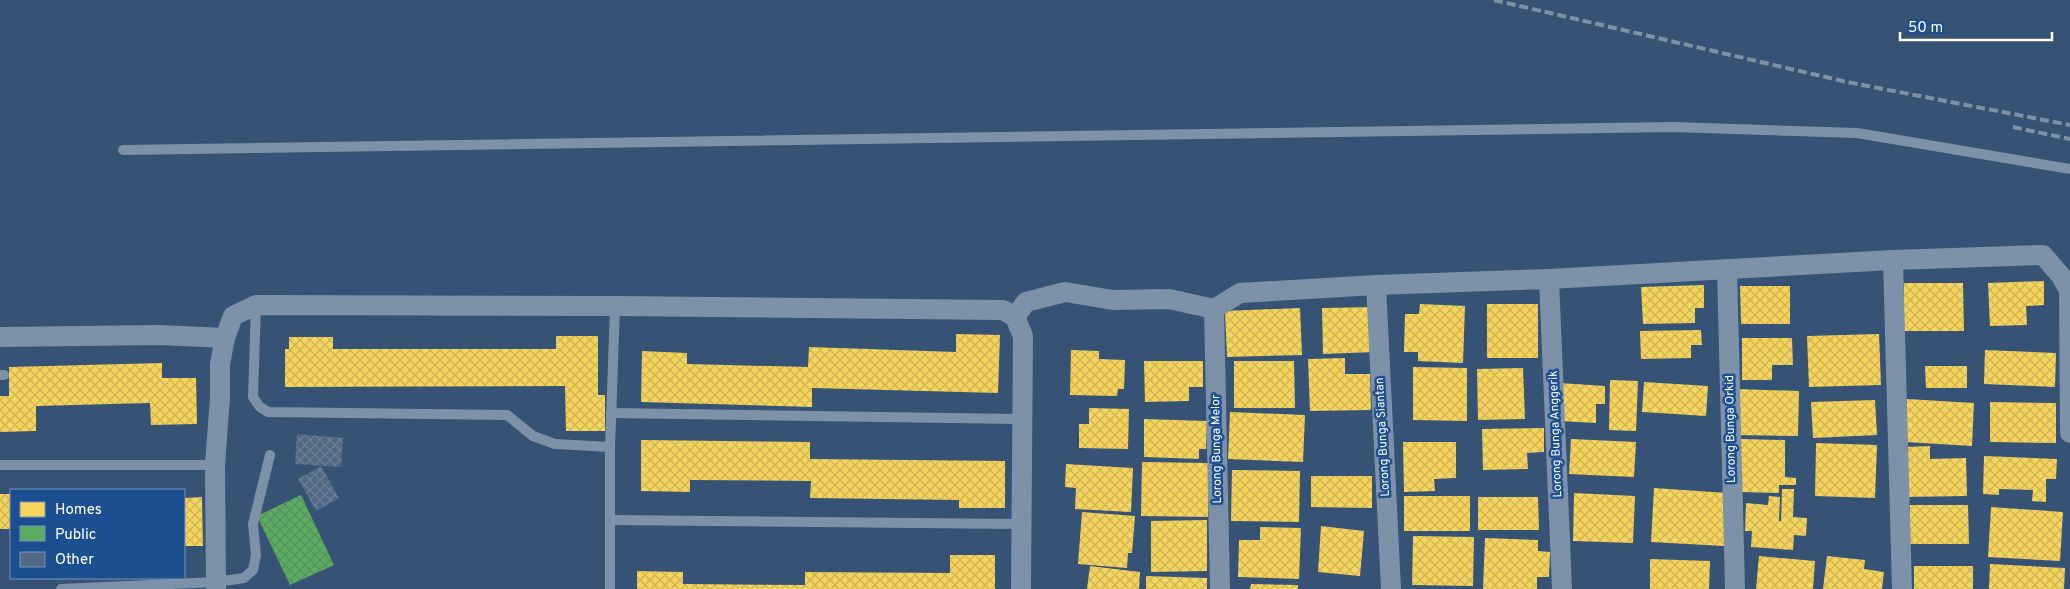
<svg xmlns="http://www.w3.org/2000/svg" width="2070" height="589" font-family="Overpass,sans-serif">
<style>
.homes{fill:url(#homes-cross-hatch)}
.public{fill:url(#public-cross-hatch)}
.building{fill:url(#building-cross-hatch)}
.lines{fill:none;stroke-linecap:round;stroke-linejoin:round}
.lane{stroke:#7d92a8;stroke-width:10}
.street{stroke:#7d92a8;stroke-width:20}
.rail{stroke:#7e92a7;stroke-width:4;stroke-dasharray:9 4;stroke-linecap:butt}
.labels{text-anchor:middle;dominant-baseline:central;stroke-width:5;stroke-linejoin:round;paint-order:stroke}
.street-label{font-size:12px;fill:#fff;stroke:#1b4f8f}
</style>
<defs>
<pattern id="homes-cross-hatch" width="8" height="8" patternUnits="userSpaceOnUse" patternTransform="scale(1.25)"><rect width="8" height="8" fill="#f6d55c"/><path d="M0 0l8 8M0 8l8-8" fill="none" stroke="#ccb358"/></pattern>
<pattern id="public-cross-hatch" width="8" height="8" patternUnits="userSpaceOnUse" patternTransform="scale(1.25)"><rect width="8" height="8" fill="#5aae61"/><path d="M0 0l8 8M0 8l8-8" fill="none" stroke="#56915b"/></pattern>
<pattern id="building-cross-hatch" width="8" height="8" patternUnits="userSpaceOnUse" patternTransform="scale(1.25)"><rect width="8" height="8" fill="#526984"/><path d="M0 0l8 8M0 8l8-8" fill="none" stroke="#6c8096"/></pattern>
</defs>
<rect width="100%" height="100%" fill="#365274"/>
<g class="homes">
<polygon points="2044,281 2044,305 2026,306 2027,325 1990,326 1988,283"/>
<polygon points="1904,283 1963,283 1964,331 1904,331"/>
<polygon points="1704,285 1704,308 1695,308 1695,323 1643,324 1641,287"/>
<polygon points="1740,286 1790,286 1790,324 1741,324"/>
<polygon points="1420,304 1465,306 1463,363 1418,361 1418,352 1404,352 1405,314 1419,314"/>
<rect x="1487" y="304" width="51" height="54"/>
<polygon points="1374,307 1375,352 1323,354 1322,308"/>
<polygon points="1300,308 1302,355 1227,357 1225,311"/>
<polygon points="1701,330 1702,345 1691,345 1691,358 1641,359 1640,331"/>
<polygon points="956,334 1000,335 998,393 812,388 812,407 641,402 642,351 687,353 687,364 808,367 809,347 956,352"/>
<polygon points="1879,334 1881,385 1809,387 1807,336"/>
<polygon points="556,336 598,336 598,395 605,395 605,431 566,431 565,386 285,387 285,349 289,349 289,337 333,337 333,349 556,349"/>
<polygon points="1742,338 1792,338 1793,365 1772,365 1772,380 1742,380"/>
<polygon points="1071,350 1099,351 1099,359 1125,360 1124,389 1118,389 1117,396 1070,395"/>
<polygon points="1985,350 2056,353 2055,387 1984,384"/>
<polygon points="1345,358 1345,374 1370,374 1371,410 1310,411 1308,359"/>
<polygon points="1144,361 1203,361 1203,387 1189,387 1189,401 1145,402"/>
<polygon points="1234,361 1294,361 1295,408 1234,408"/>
<polygon points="162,363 162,378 196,378 197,424 151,425 150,403 36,406 36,431 0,432 0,396 9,396 9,367"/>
<polygon points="1925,366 1967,366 1967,388 1926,388"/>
<polygon points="1413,367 1467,368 1467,421 1413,420"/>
<polygon points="1523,368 1525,419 1478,420 1477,369"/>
<polygon points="1610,380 1638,381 1636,431 1609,430"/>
<polygon points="1644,382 1708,386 1706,416 1642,412"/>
<polygon points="1560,383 1605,386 1605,404 1596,404 1596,423 1559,421"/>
<polygon points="1737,389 1799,391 1798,436 1736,435"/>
<polygon points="1907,399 1974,403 1972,446 1905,442"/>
<polygon points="1875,400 1877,435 1813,438 1811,402"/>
<polygon points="1990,402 2056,403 2056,443 1990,442"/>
<polygon points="1089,408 1129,409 1128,449 1079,448 1079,424 1089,424"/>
<polygon points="1230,412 1305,415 1303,462 1228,459"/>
<polygon points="1144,419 1207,421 1206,449 1199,449 1199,459 1144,457"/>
<polygon points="1544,428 1544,452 1527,453 1528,469 1483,470 1482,429"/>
<polygon points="1571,439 1636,442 1634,477 1569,474"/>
<polygon points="1741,439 1785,440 1785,477 1796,478 1796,485 1779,485 1779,493 1740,492"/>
<polygon points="641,440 810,442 810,459 1005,461 1005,508 959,508 959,500 810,498 811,481 690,480 690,492 641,491"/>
<polygon points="1403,442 1456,442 1456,478 1434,479 1435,491 1404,492"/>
<polygon points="1816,443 1877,445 1875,498 1815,496"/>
<polygon points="1930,446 1930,459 1966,458 1967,496 1904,497 1903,447"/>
<polygon points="1984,456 2057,459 2056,479 2046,479 2046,502 2032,501 2033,490 1999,489 1999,495 1983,494"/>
<polygon points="1142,462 1209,463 1208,517 1141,516"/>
<polygon points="1066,464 1133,468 1131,512 1075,509 1076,488 1065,487"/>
<polygon points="1232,470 1300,471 1299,522 1231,521"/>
<polygon points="1311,476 1372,476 1372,508 1311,507"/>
<polygon points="1654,488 1727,493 1724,546 1651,542"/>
<polygon points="1782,489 1794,489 1793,517 1807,518 1806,536 1794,535 1793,550 1751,547 1752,531 1745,531 1746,503 1768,505 1769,496 1780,497 1779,521 1781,521"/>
<polygon points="1574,493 1635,496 1633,543 1573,541"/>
<rect x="0" y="494" width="11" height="35"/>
<rect x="1404" y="496" width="66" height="35"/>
<polygon points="202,497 203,546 184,546 184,498"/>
<polygon points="1478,497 1538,497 1539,530 1478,530"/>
<polygon points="1910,505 1968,505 1969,544 1910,544"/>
<polygon points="1991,507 2063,512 2060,561 1988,557"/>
<polygon points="1082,512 1135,516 1132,553 1128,553 1127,568 1078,564"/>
<polygon points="1207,520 1207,571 1151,572 1151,521"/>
<polygon points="1321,526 1364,531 1360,576 1318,572"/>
<polygon points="1260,527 1301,528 1299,579 1238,577 1239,540 1260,540"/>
<polygon points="1413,536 1474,537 1473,586 1412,585"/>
<polygon points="1485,538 1538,540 1538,551 1550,552 1549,577 1537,577 1537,589 1483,589"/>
<polygon points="950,555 995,555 995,589 637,589 637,571 683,572 683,584 805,585 805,572 950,573"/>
<polygon points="1759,556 1815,561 1813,589 1756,589"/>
<polygon points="1827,556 1865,560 1864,569 1884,572 1882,589 1823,589"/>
<polygon points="1650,559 1710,561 1709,589 1650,589"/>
<polygon points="1990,564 2065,568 2064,589 1989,589"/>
<polygon points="1090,566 1140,572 1139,589 1087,589"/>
<rect x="1914" y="566" width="59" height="23"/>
<polygon points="1146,576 1207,578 1207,589 1146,589"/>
<polygon points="1251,584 1298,585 1298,589 1250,589"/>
</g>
<polygon class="public" points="301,495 334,565 290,585 257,516"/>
<g class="building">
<polygon points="297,434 343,438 341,467 295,464"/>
<polygon points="321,466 339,498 316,511 298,479"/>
</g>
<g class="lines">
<g class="lane">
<polyline points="123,150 1673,127 1857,133 2070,169"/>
<polyline points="256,305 253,397 259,406 268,412 507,415 533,436 555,444 610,447"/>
<polyline points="0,375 4,375"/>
<polyline points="611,413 1022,419"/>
<polyline points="0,465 215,465"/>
<polyline points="610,520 1021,524"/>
<polyline points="61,589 216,582 244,578 253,570 256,555 253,524 270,455"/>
<polyline points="610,589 610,447 615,306"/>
</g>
<g class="street">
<polyline points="1893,260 1902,589"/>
<polyline points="1727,269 1735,589"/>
<polyline points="1549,279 1562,589"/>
<polyline points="1376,285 1391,589"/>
<polyline points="1214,309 1220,589"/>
<polyline points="1015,317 1026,302 1065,292 1113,300 1169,299 1214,309 1240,293 1376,285 1549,279 1893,260 2043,255 2061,276 2069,290 2070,433"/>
<polyline points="0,337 159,335 225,338 220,364 220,397 215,465 216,589"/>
<polyline points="225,338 233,316 256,305 615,306 1003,310 1015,317 1023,336 1021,589"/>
</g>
<g class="rail">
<polyline points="1494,0 1847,82 2070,125"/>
<polyline points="2013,127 2070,139"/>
</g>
</g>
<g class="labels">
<g class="street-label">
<text transform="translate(1731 429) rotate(-91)">Lorong Bunga Orkid</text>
<text transform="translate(1556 434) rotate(-92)">Lorong Bunga Anggerik</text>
<text transform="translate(1383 437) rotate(-93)">Lorong Bunga Siantan</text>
<text transform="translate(1217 449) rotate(-91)">Lorong Bunga Melor</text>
</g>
</g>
<rect x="10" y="489" width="175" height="90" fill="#1b4f8f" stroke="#7695bc"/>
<rect x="20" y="502" width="25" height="15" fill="#f6d55c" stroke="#7695bc"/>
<text x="55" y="514" font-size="15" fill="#ffffff">Homes</text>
<rect x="20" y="526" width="25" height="15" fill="#5aae61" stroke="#7695bc"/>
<text x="55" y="539" font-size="15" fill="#ffffff">Public</text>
<rect x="20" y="552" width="25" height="15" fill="#526984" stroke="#7695bc"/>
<text x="55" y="564" font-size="15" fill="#ffffff">Other</text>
<path d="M1900 32v8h152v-8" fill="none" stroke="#ffffff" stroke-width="2.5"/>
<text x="1908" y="32" font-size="15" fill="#ffffff" stroke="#1b4f8f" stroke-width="4" paint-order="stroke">50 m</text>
</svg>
